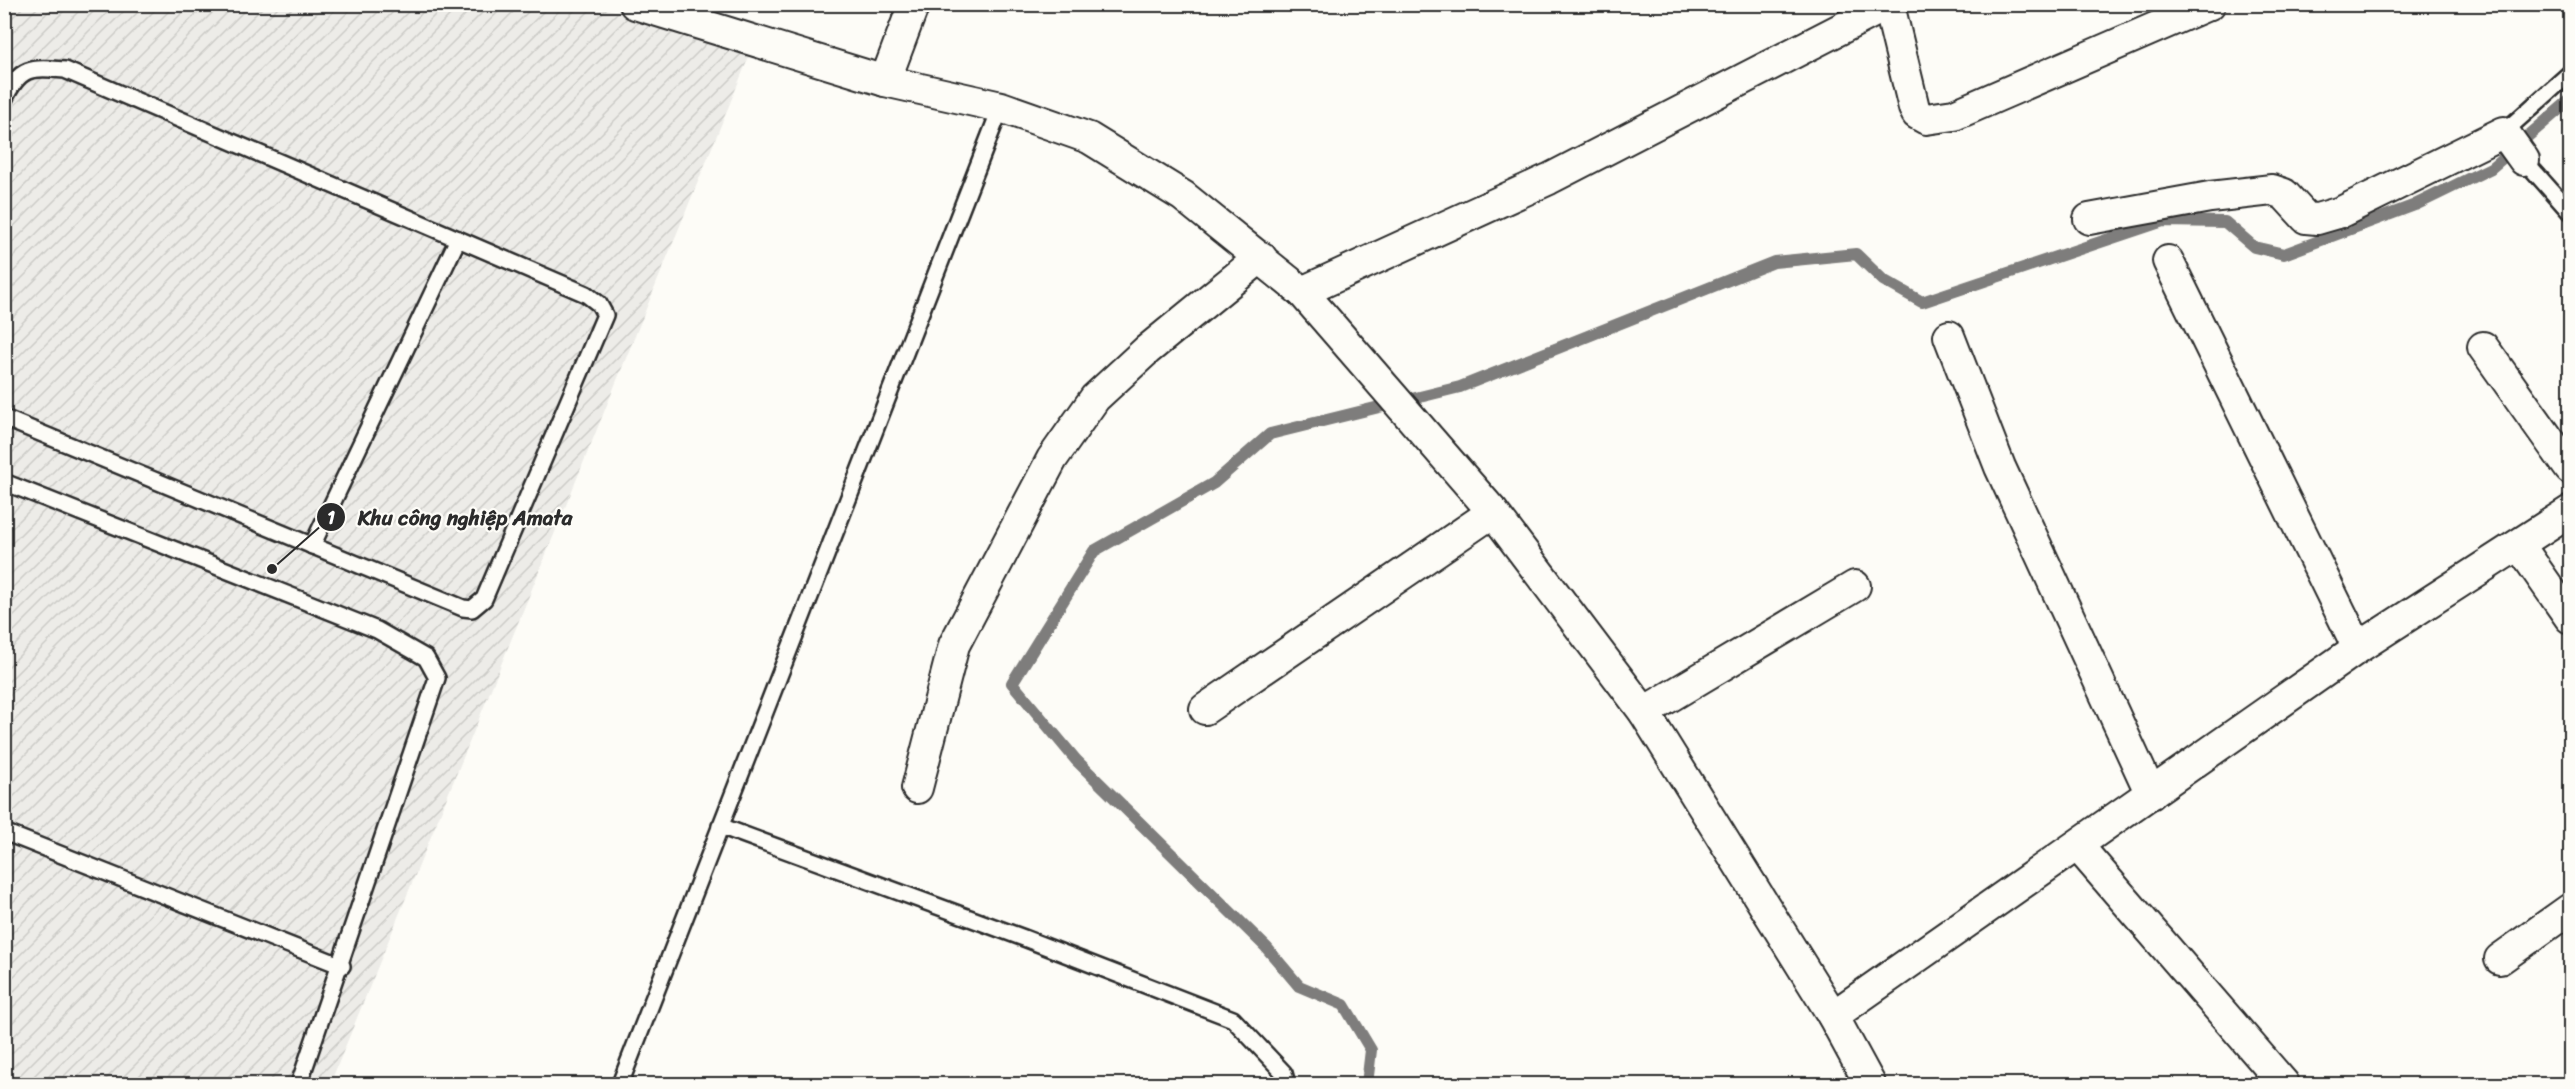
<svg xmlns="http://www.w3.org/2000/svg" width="2575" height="1089" font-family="Sriracha,sans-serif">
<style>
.industrial{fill:url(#industrial-furrows)}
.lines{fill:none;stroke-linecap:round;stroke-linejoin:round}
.stream{stroke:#7e7d7b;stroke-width:12}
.service-casing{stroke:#2b2b2b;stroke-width:20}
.minor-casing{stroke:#2b2b2b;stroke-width:34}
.service{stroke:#fdfcf7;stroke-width:15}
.minor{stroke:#fdfcf7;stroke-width:30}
.leader{fill:none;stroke:#2b2b2b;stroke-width:2}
.callout-dot{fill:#2b2b2b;stroke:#fdfcf7;stroke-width:2}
.mark-label{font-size:18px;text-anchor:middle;font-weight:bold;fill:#fff}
.callout-label{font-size:21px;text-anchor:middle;font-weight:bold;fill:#2b2b2b;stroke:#fdfcf7;stroke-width:4.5;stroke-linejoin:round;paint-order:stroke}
</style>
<defs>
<pattern id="industrial-furrows" width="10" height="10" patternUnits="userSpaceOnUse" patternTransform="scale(1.5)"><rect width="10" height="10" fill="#edece8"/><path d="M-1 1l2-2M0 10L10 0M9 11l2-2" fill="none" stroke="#cbcbc7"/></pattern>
</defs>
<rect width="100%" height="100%" fill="#fdfcf7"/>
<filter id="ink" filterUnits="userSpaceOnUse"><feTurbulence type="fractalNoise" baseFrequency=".0167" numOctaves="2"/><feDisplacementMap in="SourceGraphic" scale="12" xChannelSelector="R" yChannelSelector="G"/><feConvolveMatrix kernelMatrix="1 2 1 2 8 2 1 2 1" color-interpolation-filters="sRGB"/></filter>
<g filter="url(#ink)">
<polygon class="industrial" points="5,5 595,5 750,54 330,1084 5,1084"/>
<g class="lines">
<polyline class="stream" points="1367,1084 1371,1050 1344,1005 1299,986 1266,947 1076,760 1012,683 1094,551 1214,483 1270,434 1460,387 1774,262 1856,254 1883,280 1922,302 2163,221 2225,222 2254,247 2284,254 2415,205 2491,168 2570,100"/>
<g class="service-casing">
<g id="service">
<path d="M4,100C20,66 31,67 65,70L586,294L599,304L605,315L484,599L472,609L463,608L4,418"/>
<polyline points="2504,132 2570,73"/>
<polyline points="2524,160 2570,212"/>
<polyline points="4,482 377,630 426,658 437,678 299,1084"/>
<polyline points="312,546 458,239"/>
<polyline points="720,826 1024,938 1233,1019 1284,1073 1287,1084"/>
<polyline points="4,832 342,966"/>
<polyline points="620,1084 1001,107"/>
</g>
</g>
<g class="minor-casing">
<g id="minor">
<polyline points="635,4 885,81 1001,107 1089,138 1183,196 1302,292 1493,512 1644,712 1833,1016 1870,1084"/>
<polyline points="1889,5 1914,108 1917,114 1926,119 1954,115 2210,4"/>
<polyline points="885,81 914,4"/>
<polyline points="2089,219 2210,197 2272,190 2284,194 2306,218 2317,219 2341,212 2504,132 2524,160"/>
<polyline points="2168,261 2358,648"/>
<polyline points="1302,292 1549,179 1889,4"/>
<polyline points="1949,336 2000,467 2151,794"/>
<polyline points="2483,347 2570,469"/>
<polyline points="2519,545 2570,618"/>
<polyline points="1205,709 1493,512"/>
<polyline points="1644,712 1855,586"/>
<polyline points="917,788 954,645 1052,459 1095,398 1147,350 1261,257"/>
<polyline points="2078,846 2284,1084"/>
<polyline points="2500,959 2570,909"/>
<polyline points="1833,1016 2358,648 2570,511"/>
</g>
</g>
<use href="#service" class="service"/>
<use href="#minor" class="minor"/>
</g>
</g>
<path class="leader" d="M272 569L331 517"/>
<g class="callout-dot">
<circle cx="272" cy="569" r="6"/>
<circle cx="331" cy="517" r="15"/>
</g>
<g class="mark-label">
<text x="331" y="524">1</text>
</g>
<g class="callout-label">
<text x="465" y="525">Khu công nghiệp Amata</text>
</g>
<rect width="2575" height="1089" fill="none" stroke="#fdfcf7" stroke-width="24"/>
<rect x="12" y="12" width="2551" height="1065" fill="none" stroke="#2b2b2b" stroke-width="2" filter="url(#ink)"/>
</svg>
